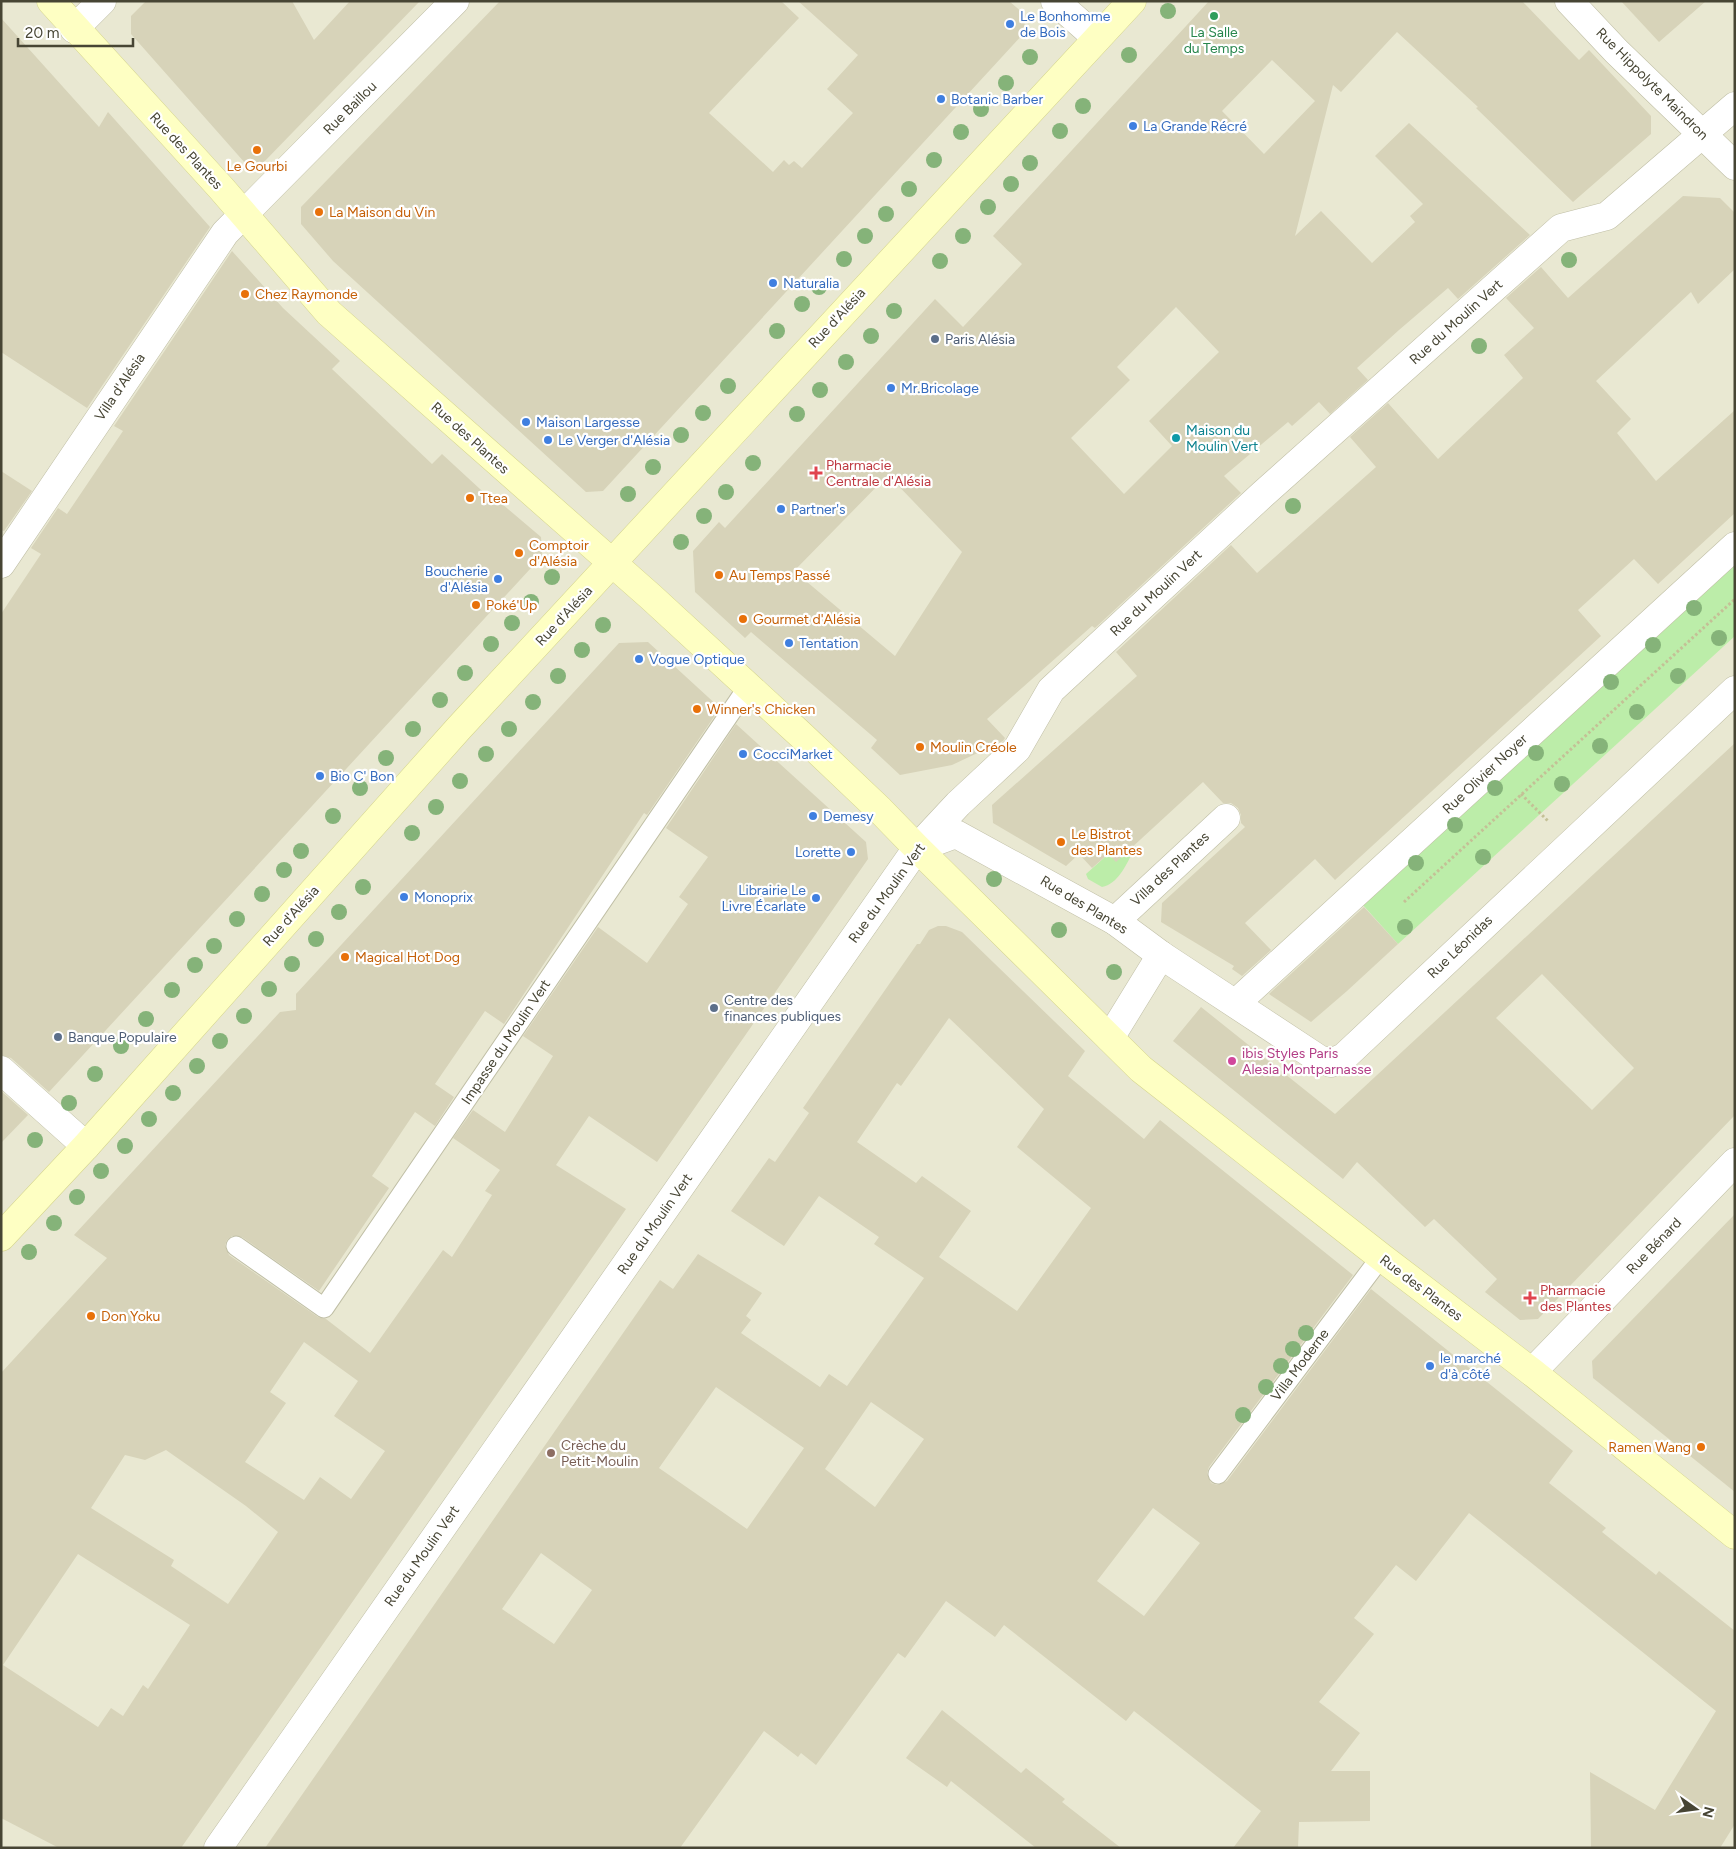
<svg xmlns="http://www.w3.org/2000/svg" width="1736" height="1849" font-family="Figtree,sans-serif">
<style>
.residential{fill:#e9e8d2}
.green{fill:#bceda9}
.building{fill:#d7d3b9;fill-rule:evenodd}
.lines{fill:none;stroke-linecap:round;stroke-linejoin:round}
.lane-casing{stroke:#c0bfa6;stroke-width:21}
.street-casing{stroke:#c0bfa6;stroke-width:29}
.secondary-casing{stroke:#d5d58d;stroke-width:29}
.path{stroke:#c4c096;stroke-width:3;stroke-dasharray:2.5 2.5;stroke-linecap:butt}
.lane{stroke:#fff;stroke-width:19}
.street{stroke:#fff;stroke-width:28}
.secondary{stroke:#feffc3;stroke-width:28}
.tree{fill:#85b379}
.leisure-dot{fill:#2e9e5b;stroke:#fff;stroke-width:2}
.shop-dot{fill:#3f7fe0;stroke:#fff;stroke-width:2}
.food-dot{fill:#e8710a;stroke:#fff;stroke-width:2}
.service-dot{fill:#5c6f8a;stroke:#fff;stroke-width:2}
.culture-dot{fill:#0f9aa8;stroke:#fff;stroke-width:2}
.health-dot{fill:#e0444e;stroke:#fff;stroke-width:2}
.hotel-dot{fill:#d1479c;stroke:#fff;stroke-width:2}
.education-dot{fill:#8d6e63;stroke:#fff;stroke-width:2}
.labels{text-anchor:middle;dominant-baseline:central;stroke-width:4.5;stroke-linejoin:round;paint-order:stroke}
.shop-label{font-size:14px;fill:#366cbe;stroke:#fff;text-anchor:start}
.leisure-label{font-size:14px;fill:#27864d;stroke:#fff}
.street-label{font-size:14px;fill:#474534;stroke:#fff}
.food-label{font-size:14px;fill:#c56008;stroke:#fff;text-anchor:start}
.service-label{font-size:14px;fill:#4e5e75;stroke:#fff;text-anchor:start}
.culture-label{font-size:14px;fill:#0d838f;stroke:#fff;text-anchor:start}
.health-label{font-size:14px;fill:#be3a42;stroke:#fff;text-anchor:start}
.hotel-label{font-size:14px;fill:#b23c85;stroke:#fff;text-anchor:start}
.education-label{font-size:14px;fill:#785e54;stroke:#fff;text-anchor:start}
</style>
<rect width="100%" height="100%" fill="#f4f4e4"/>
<rect class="residential" x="1" y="1" width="1734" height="1847"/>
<g class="green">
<polygon points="1735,563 1735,636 1398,944 1362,904"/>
<path d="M1130,849L1133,852C1126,865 1118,884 1102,887L1088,879L1086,874L1105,857Z"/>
</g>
<g class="building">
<polygon points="146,1 292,1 314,40 350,1 420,1 262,164 245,163 131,34 131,16"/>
<polygon points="500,1 781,1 799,18 709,113 773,172 784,160 789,165 794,161 802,168 853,113 827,89 858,55 798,1 1009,1 1024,14 1025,32 603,491 586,492 333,261 301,224 301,207"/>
<path d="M1209,1H1522L1579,60L1589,50L1651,116V134L1573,202L1476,108L1478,107L1397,32L1341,92L1333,85L1295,236L1321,211L1372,263L1415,222L1410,216L1423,204L1375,156L1409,123L1530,235L1458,299L1448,288L1399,330L1357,368L1368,380L1330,414L1319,402L1292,426L1288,422L1224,476L1241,493L1095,628L1092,626L987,719L1005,738L1003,741L952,765L900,775L871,748L877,740L751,632L745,638L695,592L693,551L719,522L725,528L935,299L963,327L1022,264L993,236ZM1272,60L1315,101L1264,154L1222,111ZM1176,307L1219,352L1149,421L1172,446L1124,494L1071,438L1130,380L1117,367ZM888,475L962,552L895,656L794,571Z"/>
<polygon points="1621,1 1706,1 1659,42"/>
<polygon points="1,18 99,127 108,112 210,227 87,408 1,352"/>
<polygon points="1683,196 1720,198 1735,213 1735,269 1698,304 1691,292 1596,381 1631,419 1617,433 1656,481 1735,410 1735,513 1658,584 1634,559 1578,610 1601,636 1335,880 1315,859 1245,923 1271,950 1242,976 1232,969 1234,966 1161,922 1162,903 1245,827 1241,823 1241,815 1238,808 1231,803 1223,803 1203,782 1116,862 1108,854 1092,868 1079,854 1066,866 993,823 992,805 1137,676 1116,652 1231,545 1257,573 1376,467 1350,437 1388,403 1438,459 1523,378 1504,355 1534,328 1506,298 1541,267 1568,298"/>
<polygon points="232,251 283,308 340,361 332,369 432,464 442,454 493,501 495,498 541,537 542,556 49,1092 11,1058 1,1055 1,614 41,554 31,548 58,508 67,514 123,431 114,426"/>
<polygon points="1,471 32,491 4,531 1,530"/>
<path d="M648,642L720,708L647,815L644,813L504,1024L485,1011L435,1084L454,1097L435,1126L415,1112L372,1176L389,1188L319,1291L242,1237L232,1236L227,1240L225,1245L229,1255L318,1317L326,1319L370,1353L443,1250L452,1257L492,1195L485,1191L500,1170L453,1138L473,1110L505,1132L553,1056L523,1036L598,927L647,963L688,904L679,897L708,857L666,828L736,724L866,842L868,859L657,1162L589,1116L556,1165L626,1209L181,1848H59L1,1818V1373L107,1258L74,1235L280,1012L296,1010V994L619,643ZM304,1342L358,1381L334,1416L385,1451L351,1499L320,1477L304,1500L245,1462L286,1403L270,1392ZM166,1450L246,1506L278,1532L228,1604L171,1566L174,1560L91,1508L125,1455L145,1460ZM78,1554L190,1625L148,1689L143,1685L123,1716L111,1708L98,1727L3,1665Z"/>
<path d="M1735,743V1115L1538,1319L1520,1320L1485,1292L1497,1279L1434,1219L1425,1227L1357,1162L1343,1179L1173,1041L1201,1007L1335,1114ZM1542,974L1634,1068L1592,1110L1496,1018Z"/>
<polygon points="1364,907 1398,944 1347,991 1311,1022 1269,994"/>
<path d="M938,926H946L962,932L1085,1051L1068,1076L1144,1139L1160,1120L1353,1275L1209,1467L1207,1473L1211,1483L1217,1485L1227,1481L1371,1289L1573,1451L1549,1483L1606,1528L1602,1532L1656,1575L1659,1571L1735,1631V1824L1720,1848H1591L1590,1772L1655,1810L1716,1711L1469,1513L1416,1581L1396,1565L1354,1618L1374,1634L1319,1702L1360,1733L1331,1771H1370V1821L1299,1822L1298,1848H1233L1261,1811L1134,1711L1126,1721L1004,1625L995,1637L946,1601L905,1658L898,1653L816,1765L801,1753L798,1757L764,1731L680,1848H265L660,1280L673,1289L698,1254L762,1293L746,1316L751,1320L741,1333L820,1387L829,1374L847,1386L924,1278L874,1244L879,1237L819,1196L784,1246L731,1211L769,1158L775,1162L809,1113L803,1108L917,944H920L929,930ZM949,1018L1044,1109L1017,1147L1091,1208L1017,1311L939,1257L971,1211L922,1176L916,1183L857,1142L897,1083L901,1086ZM716,1387L804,1448L747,1529L659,1468ZM871,1402L924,1439L875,1507L825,1469ZM1153,1508L1200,1543L1144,1616L1097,1581ZM541,1553L592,1590L554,1644L502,1609Z"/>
<polygon points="1,1091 28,1115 1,1143"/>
<polygon points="1735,1214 1735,1492 1593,1378 1592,1361"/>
<polygon points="942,1710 1021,1773 1026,1768 1065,1799 1062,1802 1121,1848 1036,1848 951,1781 947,1787 906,1758"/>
</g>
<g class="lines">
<g class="lane-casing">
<g id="lane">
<polyline points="236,1246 324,1308 748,687"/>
<polyline points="1218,1474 1381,1257"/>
</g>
</g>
<g class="street-casing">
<g id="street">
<polyline points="1055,1 1097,38"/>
<polyline points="1569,1 1616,51 1735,166"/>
<polyline points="74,29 102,1"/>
<polyline points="1,564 225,233 455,1"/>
<polyline points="921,847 956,834 1115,921 1161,955 1319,1059 1331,1063 1344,1057 1735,690"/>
<polyline points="1115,921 1226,818"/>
<polyline points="1236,1003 1735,546"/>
<polyline points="1110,1038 1161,955"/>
<polyline points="1,1070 86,1146"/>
<polyline points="1532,1372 1735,1162"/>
<polyline points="218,1848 917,848 958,804 1017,749 1051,690 1263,494 1561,228 1607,216 1735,106"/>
</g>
</g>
<g class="secondary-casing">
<g id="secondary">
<polyline points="51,1 221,188 329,313 651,597 801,735 880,810 917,848 1141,1069 1381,1257 1532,1372 1735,1535"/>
<polyline points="1,1237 86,1146 459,728 1132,1"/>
</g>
</g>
<g class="path">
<polyline points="1521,794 1548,821"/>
<polyline points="1404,902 1735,599"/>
</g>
<use href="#lane" class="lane"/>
<use href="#street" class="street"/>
<use href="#secondary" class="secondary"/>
</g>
<g class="tree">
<circle cx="1168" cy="11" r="8"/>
<circle cx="1129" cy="55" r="8"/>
<circle cx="1030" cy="57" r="8"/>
<circle cx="1006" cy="83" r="8"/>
<circle cx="1083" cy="106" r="8"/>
<circle cx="981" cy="109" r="8"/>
<circle cx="1060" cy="131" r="8"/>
<circle cx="961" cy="132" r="8"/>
<circle cx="934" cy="160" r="8"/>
<circle cx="1030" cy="163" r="8"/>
<circle cx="1011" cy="184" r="8"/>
<circle cx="909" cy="189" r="8"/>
<circle cx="988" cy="207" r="8"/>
<circle cx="886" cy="214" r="8"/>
<circle cx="865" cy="236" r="8"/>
<circle cx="963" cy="236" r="8"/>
<circle cx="844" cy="259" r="8"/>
<circle cx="1569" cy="260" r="8"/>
<circle cx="940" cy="261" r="8"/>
<circle cx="819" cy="287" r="8"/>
<circle cx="802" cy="304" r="8"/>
<circle cx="894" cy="311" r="8"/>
<circle cx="777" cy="331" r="8"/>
<circle cx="871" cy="336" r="8"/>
<circle cx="1479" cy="346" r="8"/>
<circle cx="846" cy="362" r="8"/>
<circle cx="728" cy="386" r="8"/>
<circle cx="820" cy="390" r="8"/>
<circle cx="703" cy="413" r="8"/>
<circle cx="797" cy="414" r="8"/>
<circle cx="681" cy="435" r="8"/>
<circle cx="753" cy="463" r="8"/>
<circle cx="653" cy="467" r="8"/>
<circle cx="726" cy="492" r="8"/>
<circle cx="628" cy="494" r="8"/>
<circle cx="1293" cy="506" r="8"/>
<circle cx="704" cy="516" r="8"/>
<circle cx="681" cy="542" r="8"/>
<circle cx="552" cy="577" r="8"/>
<circle cx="531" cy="602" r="8"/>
<circle cx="1694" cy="608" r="8"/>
<circle cx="512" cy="623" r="8"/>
<circle cx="603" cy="625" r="8"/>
<circle cx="1719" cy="638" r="8"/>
<circle cx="491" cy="644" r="8"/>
<circle cx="1653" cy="645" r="8"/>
<circle cx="582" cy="650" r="8"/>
<circle cx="465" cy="673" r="8"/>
<circle cx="558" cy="676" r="8"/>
<circle cx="1678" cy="676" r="8"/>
<circle cx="1611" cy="682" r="8"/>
<circle cx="440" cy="700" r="8"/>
<circle cx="533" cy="702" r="8"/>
<circle cx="1637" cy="712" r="8"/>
<circle cx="413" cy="729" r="8"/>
<circle cx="509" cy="729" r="8"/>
<circle cx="1600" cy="746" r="8"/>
<circle cx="1536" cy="753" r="8"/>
<circle cx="486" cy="754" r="8"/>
<circle cx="386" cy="758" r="8"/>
<circle cx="460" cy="781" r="8"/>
<circle cx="1562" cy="784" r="8"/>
<circle cx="360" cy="788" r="8"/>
<circle cx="1495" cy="788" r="8"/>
<circle cx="436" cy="807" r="8"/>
<circle cx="333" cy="816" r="8"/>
<circle cx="1455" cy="825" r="8"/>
<circle cx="412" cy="833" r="8"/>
<circle cx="301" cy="851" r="8"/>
<circle cx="1483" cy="857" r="8"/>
<circle cx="1416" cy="863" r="8"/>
<circle cx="284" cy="870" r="8"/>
<circle cx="994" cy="879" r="8"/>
<circle cx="363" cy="887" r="8"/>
<circle cx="262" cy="894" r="8"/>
<circle cx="339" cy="912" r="8"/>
<circle cx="237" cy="919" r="8"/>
<circle cx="1405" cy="927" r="8"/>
<circle cx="1059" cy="930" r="8"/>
<circle cx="316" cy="939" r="8"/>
<circle cx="214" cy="946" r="8"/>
<circle cx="292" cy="964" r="8"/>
<circle cx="195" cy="965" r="8"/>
<circle cx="1114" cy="972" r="8"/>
<circle cx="269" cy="989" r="8"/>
<circle cx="172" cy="990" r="8"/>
<circle cx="244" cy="1016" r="8"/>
<circle cx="146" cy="1019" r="8"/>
<circle cx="220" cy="1041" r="8"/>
<circle cx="121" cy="1046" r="8"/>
<circle cx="197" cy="1066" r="8"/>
<circle cx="95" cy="1074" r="8"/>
<circle cx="173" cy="1093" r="8"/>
<circle cx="69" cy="1103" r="8"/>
<circle cx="149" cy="1119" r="8"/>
<circle cx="35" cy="1140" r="8"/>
<circle cx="125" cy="1146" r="8"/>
<circle cx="101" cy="1171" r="8"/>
<circle cx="77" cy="1197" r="8"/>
<circle cx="54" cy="1223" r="8"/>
<circle cx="29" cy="1252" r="8"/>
<circle cx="1306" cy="1333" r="8"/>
<circle cx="1293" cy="1349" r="8"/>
<circle cx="1281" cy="1366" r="8"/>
<circle cx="1266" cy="1387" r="8"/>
<circle cx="1243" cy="1415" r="8"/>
</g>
<circle class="leisure-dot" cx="1214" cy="16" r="5"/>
<g class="shop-dot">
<circle cx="1010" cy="24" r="5"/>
<circle cx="941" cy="99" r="5"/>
<circle cx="1133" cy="126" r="5"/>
<circle cx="773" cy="283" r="5"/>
<circle cx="891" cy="388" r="5"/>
<circle cx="526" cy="422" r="5"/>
<circle cx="548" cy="440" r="5"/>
<circle cx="781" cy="509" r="5"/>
<circle cx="498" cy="579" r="5"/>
<circle cx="789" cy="643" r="5"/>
<circle cx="639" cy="659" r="5"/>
<circle cx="743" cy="754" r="5"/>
<circle cx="320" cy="776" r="5"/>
<circle cx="813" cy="816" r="5"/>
<circle cx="851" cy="852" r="5"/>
<circle cx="404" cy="897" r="5"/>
<circle cx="816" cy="898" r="5"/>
<circle cx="1430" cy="1366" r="5"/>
</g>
<g class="food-dot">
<circle cx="257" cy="150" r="5"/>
<circle cx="319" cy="212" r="5"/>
<circle cx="245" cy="294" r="5"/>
<circle cx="470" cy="498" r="5"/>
<circle cx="519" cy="553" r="5"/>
<circle cx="719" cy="575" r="5"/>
<circle cx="476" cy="605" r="5"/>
<circle cx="743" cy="619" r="5"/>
<circle cx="697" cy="709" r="5"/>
<circle cx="920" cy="747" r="5"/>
<circle cx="1061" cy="842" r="5"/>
<circle cx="345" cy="957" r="5"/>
<circle cx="91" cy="1316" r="5"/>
<circle cx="1701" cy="1447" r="5"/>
</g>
<g class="service-dot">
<circle cx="935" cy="339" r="5"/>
<circle cx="714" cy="1008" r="5"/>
<circle cx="58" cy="1037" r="5"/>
</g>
<circle class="culture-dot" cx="1176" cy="438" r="5"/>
<g class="health-dot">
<path d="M813.5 465.5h5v5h5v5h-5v5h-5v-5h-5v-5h5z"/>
<path d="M1527.5 1290.5h5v5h5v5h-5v5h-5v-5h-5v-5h5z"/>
</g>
<circle class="hotel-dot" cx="1232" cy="1061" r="5"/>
<circle class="education-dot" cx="551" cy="1453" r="5"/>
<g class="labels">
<g class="shop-label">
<text x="1020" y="16">Le Bonhomme<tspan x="1020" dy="16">de Bois</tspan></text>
<text x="951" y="99">Botanic Barber</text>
<text x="1143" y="126">La Grande Récré</text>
<text x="783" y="283">Naturalia</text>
<text x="901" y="388">Mr.Bricolage</text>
<text x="536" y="422">Maison Largesse</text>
<text x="558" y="440">Le Verger d'Alésia</text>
<text x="791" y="509">Partner's</text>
<text x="488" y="571" text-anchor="end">Boucherie<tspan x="488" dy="16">d'Alésia</tspan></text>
<text x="799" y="643">Tentation</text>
<text x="649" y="659">Vogue Optique</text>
<text x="753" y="754">CocciMarket</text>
<text x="330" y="776">Bio C' Bon</text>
<text x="823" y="816">Demesy</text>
<text x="841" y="852" text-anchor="end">Lorette</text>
<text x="806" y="890" text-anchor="end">Librairie Le<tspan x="806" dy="16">Livre Écarlate</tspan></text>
<text x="414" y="897">Monoprix</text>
<text x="1440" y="1358">le marché<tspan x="1440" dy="16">d'à côté</tspan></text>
</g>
<g class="leisure-label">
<text x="1214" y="32">La Salle<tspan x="1214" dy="16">du Temps</tspan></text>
</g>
<g class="street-label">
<text transform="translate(1652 84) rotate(45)">Rue Hippolyte Maindron</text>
<text transform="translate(350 108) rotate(-45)">Rue Baillou</text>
<text transform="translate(186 151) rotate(47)">Rue des Plantes</text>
<text transform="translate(837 318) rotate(-47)">Rue d'Alésia</text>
<text transform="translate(1456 322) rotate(-42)">Rue du Moulin Vert</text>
<text transform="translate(120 387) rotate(-56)">Villa d'Alésia</text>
<text transform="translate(470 438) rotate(42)">Rue des Plantes</text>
<text transform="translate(1156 593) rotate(-43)">Rue du Moulin Vert</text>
<text transform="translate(564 616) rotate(-47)">Rue d'Alésia</text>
<text transform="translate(1485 774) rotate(-43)">Rue Olivier Noyer</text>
<text transform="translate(1170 869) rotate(-43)">Villa des Plantes</text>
<text transform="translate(887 893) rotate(-54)">Rue du Moulin Vert</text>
<text transform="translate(1084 905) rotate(31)">Rue des Plantes</text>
<text transform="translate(291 916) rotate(-48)">Rue d'Alésia</text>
<text transform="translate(1460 947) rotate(-44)">Rue Léonidas</text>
<text transform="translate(506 1042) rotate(-56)">Impasse du Moulin Vert</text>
<text transform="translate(655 1224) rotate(-55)">Rue du Moulin Vert</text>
<text transform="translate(1654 1246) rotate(-46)">Rue Bénard</text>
<text transform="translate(1421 1288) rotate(37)">Rue des Plantes</text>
<text transform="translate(1300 1365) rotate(-53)">Villa Moderne</text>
<text transform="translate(422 1556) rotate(-55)">Rue du Moulin Vert</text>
</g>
<g class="food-label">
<text x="257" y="166" text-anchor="middle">Le Gourbi</text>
<text x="329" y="212">La Maison du Vin</text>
<text x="255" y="294">Chez Raymonde</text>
<text x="480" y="498">Ttea</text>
<text x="529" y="545">Comptoir<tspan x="529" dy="16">d'Alésia</tspan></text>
<text x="729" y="575">Au Temps Passé</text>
<text x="486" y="605">Poké'Up</text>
<text x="753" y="619">Gourmet d'Alésia</text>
<text x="707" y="709">Winner's Chicken</text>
<text x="930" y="747">Moulin Créole</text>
<text x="1071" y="834">Le Bistrot<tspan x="1071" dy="16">des Plantes</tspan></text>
<text x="355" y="957">Magical Hot Dog</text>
<text x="101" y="1316">Don Yoku</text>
<text x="1691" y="1447" text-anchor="end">Ramen Wang</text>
</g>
<g class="service-label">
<text x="945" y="339">Paris Alésia</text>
<text x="724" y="1000">Centre des<tspan x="724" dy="16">finances publiques</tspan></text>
<text x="68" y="1037">Banque Populaire</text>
</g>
<g class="culture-label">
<text x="1186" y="430">Maison du<tspan x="1186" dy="16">Moulin Vert</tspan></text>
</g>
<g class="health-label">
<text x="826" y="465">Pharmacie<tspan x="826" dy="16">Centrale d'Alésia</tspan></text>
<text x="1540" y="1290">Pharmacie<tspan x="1540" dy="16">des Plantes</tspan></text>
</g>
<g class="hotel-label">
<text x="1242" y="1053">ibis Styles Paris<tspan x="1242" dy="16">Alesia Montparnasse</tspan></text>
</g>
<g class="education-label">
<text x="561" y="1445">Crèche du<tspan x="561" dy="16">Petit-Moulin</tspan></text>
</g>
</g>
<rect width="1736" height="1849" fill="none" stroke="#474534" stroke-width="5"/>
<g transform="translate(1696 1809) rotate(104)" stroke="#ffffff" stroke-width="4" paint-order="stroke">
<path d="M0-4L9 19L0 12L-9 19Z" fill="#474534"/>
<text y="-8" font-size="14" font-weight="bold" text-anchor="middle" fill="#474534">N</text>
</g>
<path d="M18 38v8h115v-8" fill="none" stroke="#474534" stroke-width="2.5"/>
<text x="25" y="38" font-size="15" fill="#474534" stroke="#ffffff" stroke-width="4" paint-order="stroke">20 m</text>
</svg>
